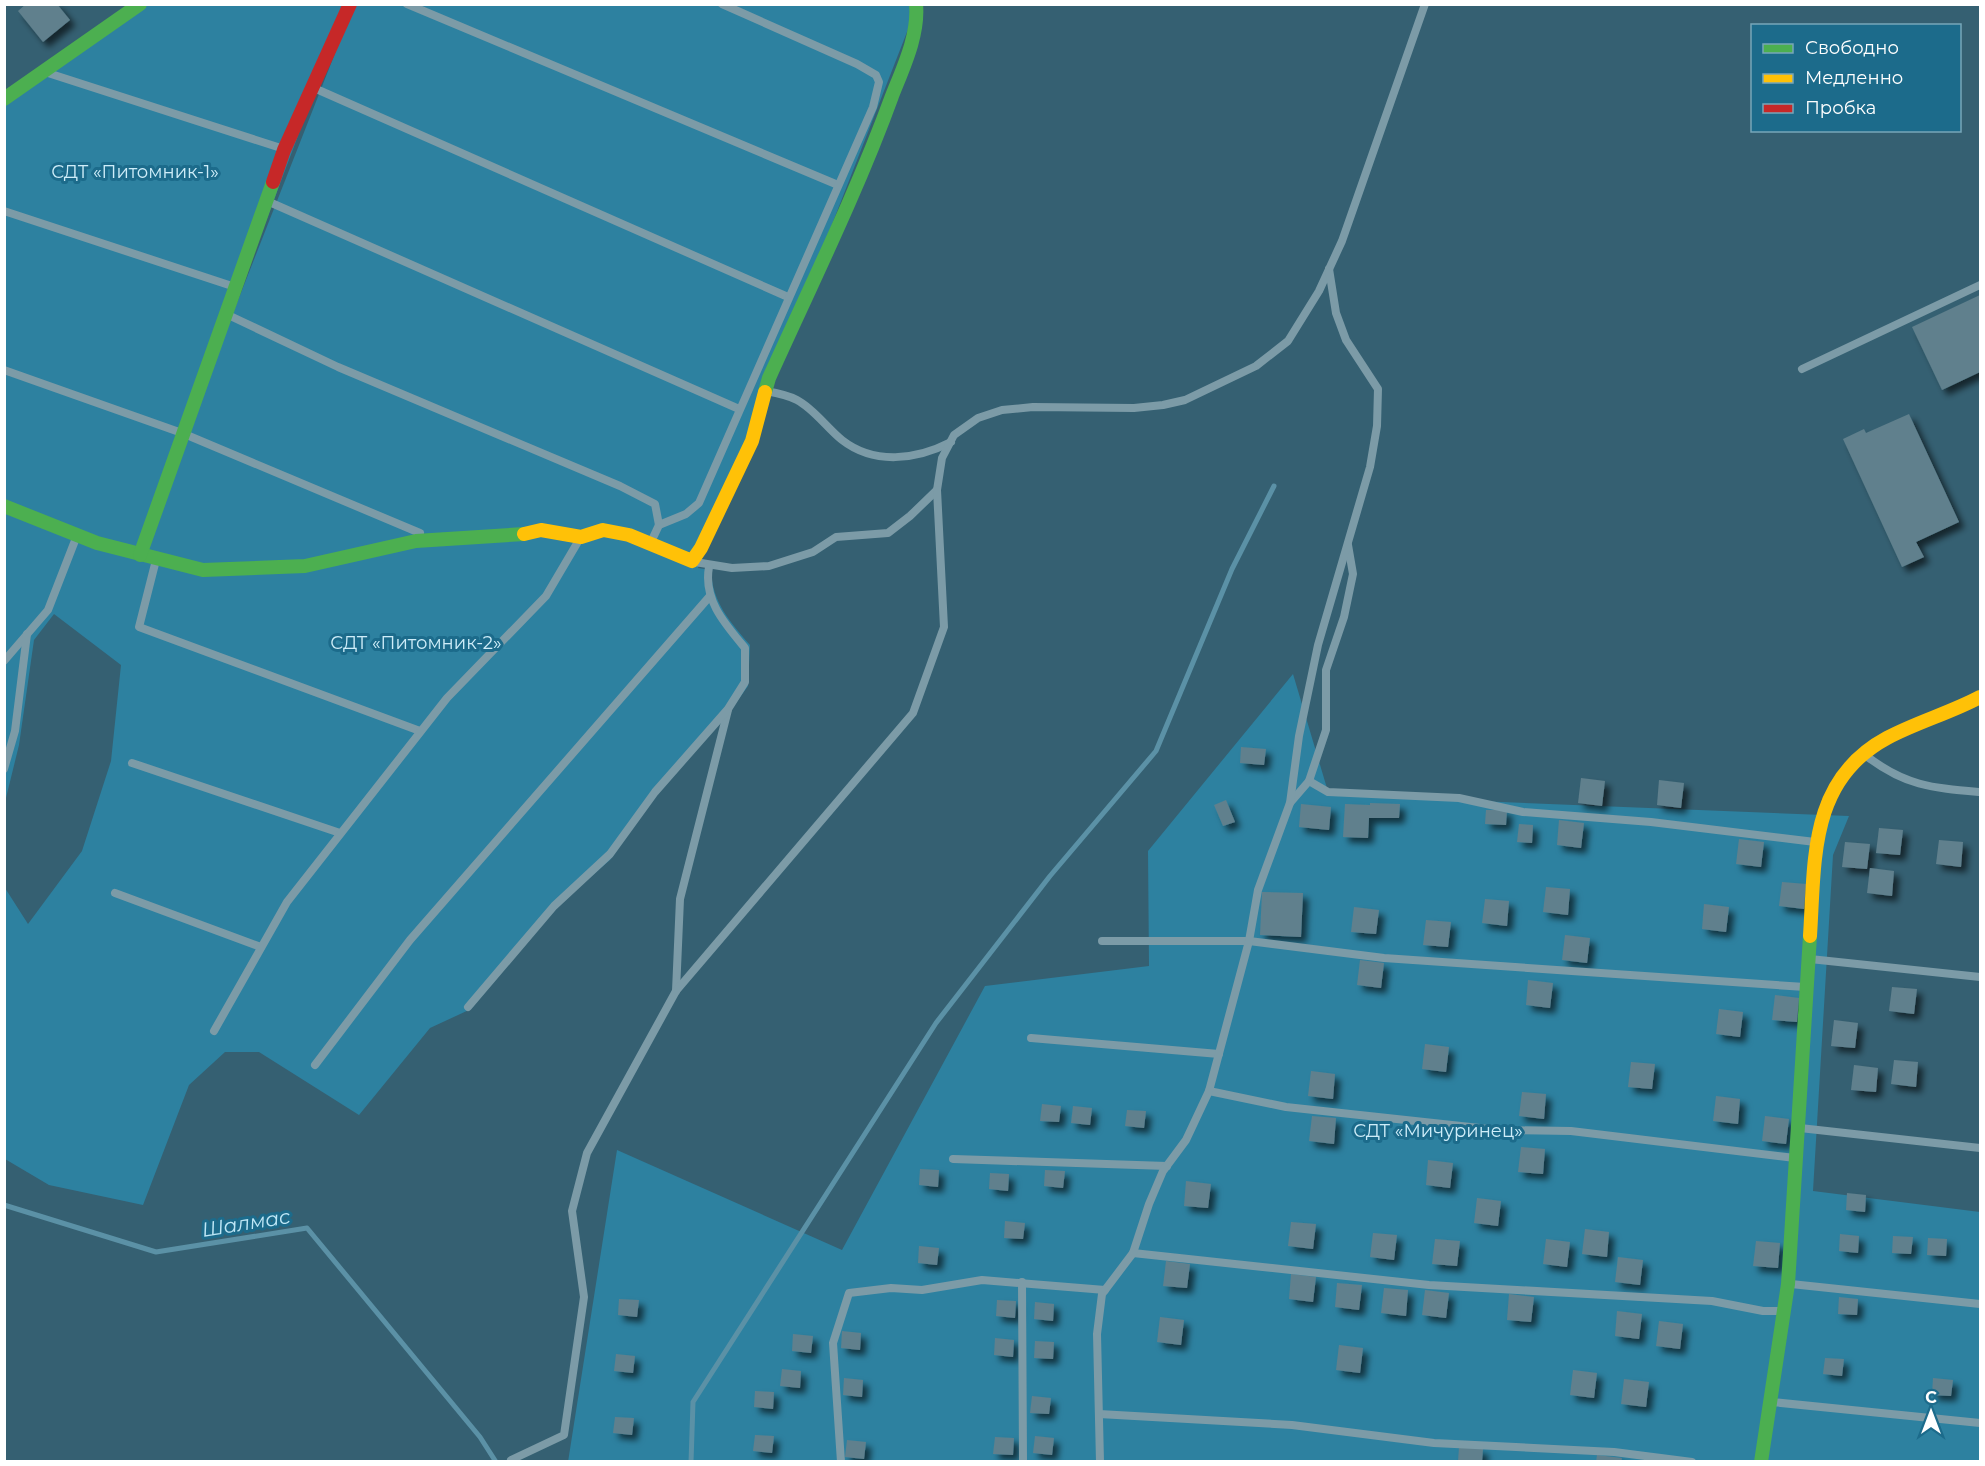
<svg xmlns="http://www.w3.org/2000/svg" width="1985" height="1466" font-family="Montserrat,sans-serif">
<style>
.green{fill:#2d81a0}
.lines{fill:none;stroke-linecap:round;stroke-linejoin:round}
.stream{stroke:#5b91a6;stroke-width:5}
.building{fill:#60808d;filter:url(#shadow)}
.lane{stroke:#7c9ba7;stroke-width:8}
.fast{stroke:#4caf50;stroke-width:14}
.slow{stroke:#ffc107;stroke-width:14}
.jam{stroke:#c62828;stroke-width:14}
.labels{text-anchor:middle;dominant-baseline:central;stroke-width:6;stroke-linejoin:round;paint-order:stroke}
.park-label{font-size:18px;fill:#ceedf9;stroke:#1c6b8b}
.water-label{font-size:20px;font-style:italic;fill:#bfe7f6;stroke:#1c6b8b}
</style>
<defs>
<filter id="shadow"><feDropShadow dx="5.5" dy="5.5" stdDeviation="3" flood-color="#0009"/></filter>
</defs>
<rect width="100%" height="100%" fill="#356072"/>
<g class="green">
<path d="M147,5H347L200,397L354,5H912L914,14L698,568L711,570C712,602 730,622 750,645L748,686L728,714L656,795L610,860L559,904L471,1009L430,1028L359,1115L259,1052H225L189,1085L143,1205L49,1185L5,1159V888L28,924L82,851L111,761L121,665L54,614L34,640L19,745L5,802V103Z"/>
<polygon points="1293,674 1329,795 1849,816 1833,855 1813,1191 1980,1212 1980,1461 568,1462 617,1150 842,1250 985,986 1149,966 1148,851"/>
</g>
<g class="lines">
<g class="stream">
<polyline points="4,1205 156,1252 307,1228 480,1437 496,1462"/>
<polyline points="691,1462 693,1402 936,1023 1050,876 1156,751 1232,569 1274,486"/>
</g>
</g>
<g class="building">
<polygon points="26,4 57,4 70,20 43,42 18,11"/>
<polygon points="1980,295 1980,372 1942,390 1912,327"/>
<polygon points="1909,414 1959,522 1916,542 1924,557 1902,567 1843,439 1864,429 1866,433"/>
<polygon points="1241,747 1266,749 1264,765 1240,763"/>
<polygon points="1581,778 1605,781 1602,806 1578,803"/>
<polygon points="1659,780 1684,783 1681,808 1657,805"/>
<polygon points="1226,800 1235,822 1223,826 1214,805"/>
<polygon points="1370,803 1400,804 1399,818 1369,818 1368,838 1343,837 1345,804 1370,805"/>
<polygon points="1301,804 1331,807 1329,830 1299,827"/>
<polygon points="1486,810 1507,810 1506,825 1485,824"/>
<polygon points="1559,820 1584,823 1581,848 1557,845"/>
<polygon points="1519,824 1533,825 1532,843 1517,842"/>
<polygon points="1879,828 1903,830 1900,855 1876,853"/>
<polygon points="1739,839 1764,842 1761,867 1736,864"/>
<polygon points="1939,840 1963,842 1961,867 1936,864"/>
<polygon points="1845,842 1870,844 1867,869 1842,867"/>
<polygon points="1870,868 1894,871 1892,896 1867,893"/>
<polygon points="1782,882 1806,884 1804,909 1779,906"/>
<polygon points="1546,887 1570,889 1568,915 1543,912"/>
<polygon points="1262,892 1303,893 1301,937 1260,935"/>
<polygon points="1485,899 1509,901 1507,926 1482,923"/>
<polygon points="1704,904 1729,907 1726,932 1702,929"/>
<polygon points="1354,907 1379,910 1376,934 1351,932"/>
<polygon points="1426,920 1451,922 1448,947 1423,945"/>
<polygon points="1565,935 1590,938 1587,963 1562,960"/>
<polygon points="1360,960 1384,963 1381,988 1357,985"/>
<polygon points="1528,980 1553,983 1550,1008 1526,1005"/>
<polygon points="1892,987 1917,989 1914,1014 1889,1011"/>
<polygon points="1775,995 1799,998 1797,1022 1772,1020"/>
<polygon points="1719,1009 1743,1012 1740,1037 1716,1034"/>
<polygon points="1834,1020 1858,1023 1855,1048 1831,1046"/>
<polygon points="1425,1044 1449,1047 1446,1072 1422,1069"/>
<polygon points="1894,1060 1918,1062 1916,1087 1891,1084"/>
<polygon points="1631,1062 1655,1064 1652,1089 1628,1087"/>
<polygon points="1854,1065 1878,1068 1876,1092 1851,1090"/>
<polygon points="1311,1071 1335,1074 1333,1099 1308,1096"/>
<polygon points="1522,1092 1546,1094 1544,1119 1519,1116"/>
<polygon points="1716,1096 1740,1099 1738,1124 1713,1121"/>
<polygon points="1042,1104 1061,1106 1059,1122 1040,1121"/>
<polygon points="1073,1106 1092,1108 1090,1125 1071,1123"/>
<polygon points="1127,1110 1146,1111 1144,1128 1125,1126"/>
<polygon points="1312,1116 1336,1118 1334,1144 1309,1141"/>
<polygon points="1765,1116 1789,1119 1786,1144 1762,1141"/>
<polygon points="1521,1147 1545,1149 1543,1174 1518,1172"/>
<polygon points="1428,1160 1453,1163 1450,1188 1426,1185"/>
<polygon points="920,1169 939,1170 938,1187 919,1185"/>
<polygon points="1045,1170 1065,1171 1063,1188 1044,1186"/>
<polygon points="990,1173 1009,1174 1008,1191 989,1189"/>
<polygon points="1186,1181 1211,1184 1208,1208 1184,1206"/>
<polygon points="1847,1193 1866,1195 1865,1212 1846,1210"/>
<polygon points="1477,1198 1501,1201 1498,1226 1474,1223"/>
<polygon points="1005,1221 1025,1223 1023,1239 1004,1238"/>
<polygon points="1291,1222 1316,1224 1313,1249 1288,1246"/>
<polygon points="1585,1229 1609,1232 1607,1257 1582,1254"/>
<polygon points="1373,1233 1397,1235 1394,1260 1370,1257"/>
<polygon points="1840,1234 1859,1236 1858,1253 1839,1251"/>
<polygon points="1893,1236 1913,1237 1911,1254 1892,1253"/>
<polygon points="1928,1238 1947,1239 1946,1256 1927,1255"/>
<polygon points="1435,1239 1460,1241 1457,1266 1432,1264"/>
<polygon points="1546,1239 1570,1242 1567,1267 1543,1264"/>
<polygon points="1756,1241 1780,1243 1778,1268 1753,1266"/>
<polygon points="919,1246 939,1248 937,1265 918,1263"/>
<polygon points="1618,1257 1643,1260 1640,1285 1615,1282"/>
<polygon points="1166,1261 1190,1264 1187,1288 1163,1286"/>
<polygon points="1291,1274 1316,1277 1313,1302 1289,1299"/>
<polygon points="1337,1283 1362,1285 1359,1310 1335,1307"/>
<polygon points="1384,1288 1408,1290 1406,1316 1381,1313"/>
<polygon points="1425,1290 1449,1293 1446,1318 1422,1315"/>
<polygon points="1509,1294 1534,1297 1531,1322 1507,1320"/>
<polygon points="1839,1297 1858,1299 1857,1315 1838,1314"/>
<polygon points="619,1299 639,1300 637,1317 618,1315"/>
<polygon points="997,1300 1016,1301 1015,1318 996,1316"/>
<polygon points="1035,1302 1054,1304 1053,1321 1034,1319"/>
<polygon points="1617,1311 1642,1314 1639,1339 1615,1336"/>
<polygon points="1160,1317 1184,1320 1181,1345 1157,1342"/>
<polygon points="1659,1321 1683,1324 1680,1349 1656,1346"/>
<polygon points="842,1331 861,1333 860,1350 841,1348"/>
<polygon points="793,1334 813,1336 811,1353 792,1351"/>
<polygon points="995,1338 1014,1340 1013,1357 994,1355"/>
<polygon points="1035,1341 1054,1342 1053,1359 1034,1358"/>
<polygon points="1339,1345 1363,1348 1360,1373 1336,1370"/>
<polygon points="616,1354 635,1356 633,1373 614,1371"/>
<polygon points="1825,1358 1844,1359 1842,1376 1823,1374"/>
<polygon points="782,1369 801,1371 800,1388 780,1386"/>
<polygon points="1573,1370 1597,1373 1594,1398 1570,1395"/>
<polygon points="844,1378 863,1380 862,1397 843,1395"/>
<polygon points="1933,1378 1953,1380 1951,1396 1932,1395"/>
<polygon points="1624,1379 1649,1382 1646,1407 1621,1404"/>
<polygon points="755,1391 774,1392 773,1409 754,1407"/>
<polygon points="1032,1396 1051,1398 1049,1414 1030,1413"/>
<polygon points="615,1417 634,1418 632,1435 613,1433"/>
<polygon points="755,1435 774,1436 772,1453 753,1451"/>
<polygon points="1035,1436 1054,1438 1052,1455 1033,1453"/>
<polygon points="995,1437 1014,1438 1013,1455 993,1454"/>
<polygon points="847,1440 866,1442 864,1459 845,1457"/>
<polygon points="1459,1447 1483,1449 1482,1462 1458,1462"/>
<polygon points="1597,1455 1622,1458 1621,1462 1596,1462"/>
</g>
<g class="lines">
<g class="lane">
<polyline points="407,4 838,185"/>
<polyline points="48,73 284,149"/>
<polyline points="314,88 788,297"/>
<polyline points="267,201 739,409"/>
<polyline points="4,211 232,286"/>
<polyline points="226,314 338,367 620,486 655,504 659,525"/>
<polyline points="1802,369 1980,285"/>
<polyline points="4,370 182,433 420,533"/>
<path d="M766,391C777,393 788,395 797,400C814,409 827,428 842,440C874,465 916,460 951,442"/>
<polyline points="651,542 659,525 686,514 699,503 873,107 879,82 876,75 857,64 722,4"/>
<polyline points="156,560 139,627 420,731"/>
<polyline points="695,562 732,568 769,566 813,552 836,537 888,533 910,516 937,490 942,458 954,435 978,418 1002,410 1033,407 1134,408 1163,405 1185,400 1256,366 1288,341 1319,291 1342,241 1425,4"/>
<polyline points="4,661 48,610 76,538"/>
<path d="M1865,755C1905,786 1932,788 1980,792"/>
<polyline points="132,763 340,833"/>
<polyline points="4,769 15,731 27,634"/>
<polyline points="1309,781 1328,792 1459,798 1523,812 1651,822 1815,842"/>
<polyline points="1290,803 1309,781 1326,730 1326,670 1344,617 1353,574 1348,545"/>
<polyline points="115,893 261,947"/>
<polyline points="1102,941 1249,941 1384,958 1805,987"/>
<polyline points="1810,959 1980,977"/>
<polyline points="676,991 680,899 728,710"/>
<path d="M468,1007L554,906L610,854L655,792L728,709L745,682V648C725,624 703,600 709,567"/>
<polyline points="214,1031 287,902 447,698 546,596 579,540"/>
<polyline points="1031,1038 1219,1054"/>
<polyline points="315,1065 410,940 710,596"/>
<polyline points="1209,1091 1286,1107 1498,1130 1571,1131 1795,1158"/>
<polyline points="1800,1128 1980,1148"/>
<polyline points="953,1159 1167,1166"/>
<polyline points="1133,1253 1429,1285 1712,1301 1763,1311 1780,1311"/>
<polyline points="1022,1282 1023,1462"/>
<polyline points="1791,1284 1980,1304"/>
<polyline points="1772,1402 1980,1423"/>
<polyline points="1099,1414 1292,1425 1434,1443 1614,1452 1692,1462"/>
<polyline points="511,1460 564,1435 584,1297 572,1211 587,1153 676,991 913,713 944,627 937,490"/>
<polyline points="841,1462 833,1343 849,1293 891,1288 922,1290 982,1280 1105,1290"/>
<polyline points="1100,1462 1097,1334 1102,1294 1133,1253 1149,1204 1163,1171 1186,1140 1209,1091 1249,941 1258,890 1290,803 1299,736 1318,645 1370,467 1377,426 1378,389 1346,340 1336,313 1329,269"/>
</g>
<g class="fast">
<polyline points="4,99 140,4"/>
<path d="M765,392L769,378C811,285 857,192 892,96C903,68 919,35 916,4"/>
<polyline points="4,506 97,543 203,570 305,566 416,541 524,534"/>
<polyline points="140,555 273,182"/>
<polyline points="1761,1462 1788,1284 1810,936"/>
</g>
<g class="slow">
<polyline points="524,534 541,530 581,537 603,530 629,535 692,561 701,548 752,441 765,392"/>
<path d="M1810,936C1815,859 1809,780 1887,738C1917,722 1950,713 1980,697"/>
</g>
<polyline class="jam" points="273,182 284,150 350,4"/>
</g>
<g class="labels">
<g class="park-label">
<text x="135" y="172">СДТ «Питомник-1»</text>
<text x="416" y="643">СДТ «Питомник-2»</text>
<text x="1438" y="1131">СДТ «Мичуринец»</text>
</g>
<g class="water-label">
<text transform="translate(246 1223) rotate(-9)">Шалмас</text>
</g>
</g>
<rect width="1985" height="1466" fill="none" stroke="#ffffff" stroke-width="12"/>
<rect x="1751" y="24" width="210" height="108" fill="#1c6b8b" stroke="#77a6b9" stroke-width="1.5"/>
<rect x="1763" y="44" width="30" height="9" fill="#4caf50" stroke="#77a6b9" stroke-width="1.5"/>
<text x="1805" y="54" font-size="18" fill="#ffffff">Свободно</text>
<rect x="1763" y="74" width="30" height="9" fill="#ffc107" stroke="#77a6b9" stroke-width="1.5"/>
<text x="1805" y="84" font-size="18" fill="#ffffff">Медленно</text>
<rect x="1763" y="104" width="30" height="9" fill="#c62828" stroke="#77a6b9" stroke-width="1.5"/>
<text x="1805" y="114" font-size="18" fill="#ffffff">Пробка</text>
<g transform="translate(1931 1412)" stroke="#1c6b8b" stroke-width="4.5" paint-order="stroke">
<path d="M0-4.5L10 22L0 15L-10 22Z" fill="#ffffff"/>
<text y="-9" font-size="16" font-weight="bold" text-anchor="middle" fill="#ffffff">С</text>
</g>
</svg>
